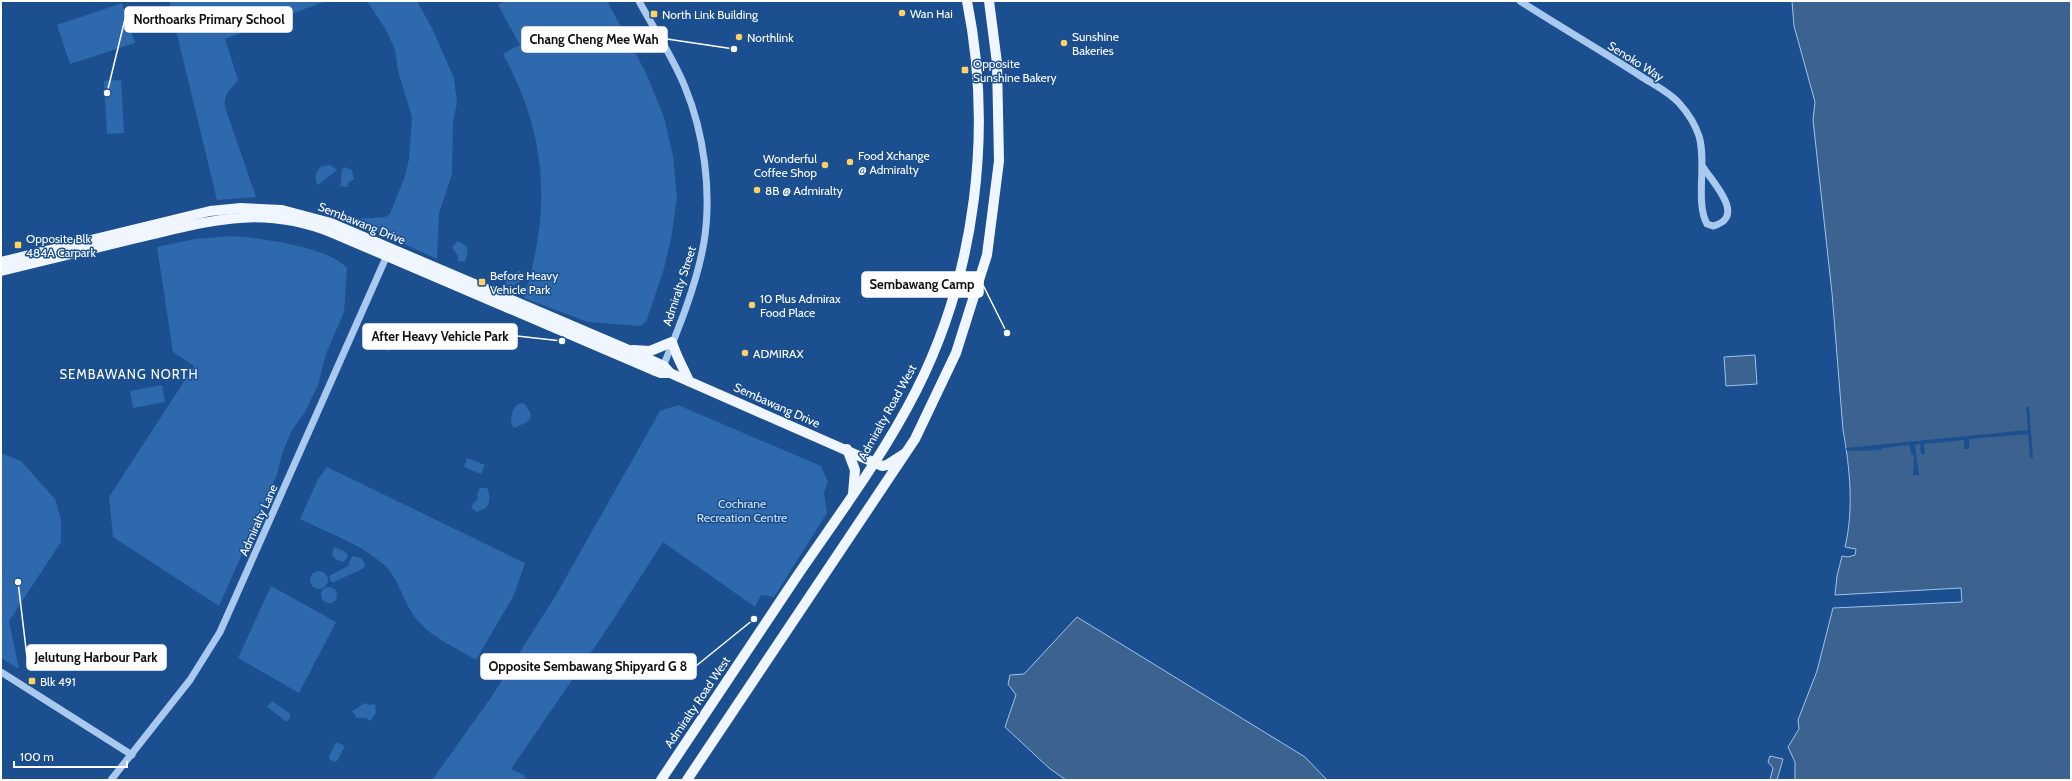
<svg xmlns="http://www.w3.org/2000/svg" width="2072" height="781" font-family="Cabin,sans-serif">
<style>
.green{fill:#2e69ad}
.water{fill:#3c6290;stroke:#9cc4f0}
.pier{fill:#1b4f8f}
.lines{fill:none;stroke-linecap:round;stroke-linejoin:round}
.minor{stroke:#a9c9ee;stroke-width:7}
.major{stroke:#f0f6ff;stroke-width:10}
.poi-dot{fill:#ffd166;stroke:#1b4f8f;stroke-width:1.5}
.labels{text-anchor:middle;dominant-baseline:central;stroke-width:3;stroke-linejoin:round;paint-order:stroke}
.poi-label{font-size:12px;fill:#fff;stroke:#1b4f8f;text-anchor:start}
.street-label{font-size:12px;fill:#fff;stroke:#1b4f8f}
.park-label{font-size:12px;fill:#cfe3fa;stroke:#1b4f8f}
.neighbourhood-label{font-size:13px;letter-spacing:1px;fill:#fff;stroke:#1b4f8f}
.leader{fill:none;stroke:#fff;stroke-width:1.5}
.callout-dot{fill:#fff;stroke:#1b4f8f;stroke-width:1.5}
.callout{fill:#fff;stroke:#fff;stroke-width:1.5}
.callout-label{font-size:13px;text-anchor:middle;font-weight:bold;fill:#111}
</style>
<rect width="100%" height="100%" fill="#1b4f8f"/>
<g class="green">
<path d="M169,1H326L225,39L238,80C231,89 223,95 225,107L256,197L217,200Z"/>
<polygon points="367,1 417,1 432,28 454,78 457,103 453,122 452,174 439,213 437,259 354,221 355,219 385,217 390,214 405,176 409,159 412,117 398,71 395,50 386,30"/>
<path d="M505,1H607L646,73L664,117L673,156L677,198L671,239L663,272L646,322L640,326L588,322L524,298C551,209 548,137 503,54L520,45L498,5Z"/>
<polygon points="122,3 135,43 70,64 57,25"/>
<polygon points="121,80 124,133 107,134 104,81"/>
<path d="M330,165L337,170L318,185C314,178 315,172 322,166Z"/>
<path d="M344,167L352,170L354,180H352L347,184L348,187L340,186C343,179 339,172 344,167Z"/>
<path d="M232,236C260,238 327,246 347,268L344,312L326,354L318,385L305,412L292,430L282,454L277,475L219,606L113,537L109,497L194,366L173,352L157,247L195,239Z"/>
<path d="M458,241C472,248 467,252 465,262L458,261V256L452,247Z"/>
<polygon points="520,270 525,279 508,288 504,279"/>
<path d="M399,328L389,352C380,342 386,328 399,328Z"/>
<polygon points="162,385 165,402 133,408 130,391"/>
<path d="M521,403C527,404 525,405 528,409C537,420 522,424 514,428C508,420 512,406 521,403Z"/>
<polygon points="678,405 821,466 828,482 824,492 827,513 774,597 761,595 755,607 663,542 607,629 511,769 526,776 522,780 432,780 492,696 556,595 660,411"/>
<polygon points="1,453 21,461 55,499 61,520 61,542 9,621 19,669 1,658"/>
<polygon points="467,458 485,465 481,474 464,467"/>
<path d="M327,467L525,563L514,595L476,660C455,647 428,636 414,616C402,599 399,578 383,564C359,543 328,533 300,519L318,479Z"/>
<path d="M480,488H487C490,495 491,501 486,508L477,512L471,508L474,502L478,499L477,494Z"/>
<polygon points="334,547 346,552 348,557 343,562 335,559 332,554"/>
<polygon points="352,556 361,558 365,564 364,568 334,582 331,582 329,576 348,566"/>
<circle cx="319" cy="580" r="9"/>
<polygon points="271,586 336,622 299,693 238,658"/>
<circle cx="329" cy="595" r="8"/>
<polygon points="272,701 290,714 290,718 287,722 267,707"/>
<polygon points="365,703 370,705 375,704 376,713 370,721 366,718 357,718 352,711"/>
<polygon points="336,742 345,746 337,761 335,762 330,760 329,757"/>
</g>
<g class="water">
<path d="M1792,1H2071V780H1795V762L1788,747L1799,729L1798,720L1817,671L1833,608L1962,602L1961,588L1835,595L1837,576L1842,556L1848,557L1855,555L1856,549L1845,547C1854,509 1850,469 1843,430L1832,293L1813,120L1815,102L1794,26Z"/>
<polygon points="1755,355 1757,384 1726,386 1724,357"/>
<polygon points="1077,617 1305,757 1327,780 1066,780 1049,768 1005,727 1016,695 1008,684 1010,675 1024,674"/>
<polygon points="1770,756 1783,759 1777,780 1770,780 1773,768 1768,762"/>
</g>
<polygon class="pier" points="2026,407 2029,407 2033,458 2030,458 2028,434 1969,439 1969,449 1964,449 1964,440 1924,444 1925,454 1921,454 1920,444 1915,445 1919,475 1913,475 1914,455 1911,455 1910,445 1882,448 1882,450 1847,451 1846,448 2028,430"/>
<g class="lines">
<g class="minor">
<path d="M639,1C654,29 673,57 685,87C704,133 712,192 704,242C697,284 678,330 662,369"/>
<path d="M1520,1C1559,26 1600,50 1639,75C1652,84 1668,91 1679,103C1688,113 1695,124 1699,136C1707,163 1695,202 1707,224L1713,226C1747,217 1713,183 1703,167"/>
<polyline points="1,672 132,755"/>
<polyline points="111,780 190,680 220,632 388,253"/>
</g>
<g class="major">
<polyline points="1,262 210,211 241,208 282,210 331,223 629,350 664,366 670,373 882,466 887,465 904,454"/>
<path d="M1,271C46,260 92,249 137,238C209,221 261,204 333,233L653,370L661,373H670"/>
<path d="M633,350L650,351L672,342C676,356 683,367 689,381"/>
<polyline points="847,449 855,470 853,494"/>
<path d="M661,780C704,715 748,650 791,585C834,521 881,460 916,391C976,273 993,130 967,1"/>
<polyline points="687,780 915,439 956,353 987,255 999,161 997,63 989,1"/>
</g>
</g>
<g class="poi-dot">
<circle cx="902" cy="13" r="4"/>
<rect x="650" y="10" width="8" height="8" rx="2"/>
<circle cx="739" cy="37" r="4"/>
<circle cx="1064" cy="43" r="4"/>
<rect x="961" y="66" width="8" height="8" rx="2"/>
<circle cx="850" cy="162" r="4"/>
<circle cx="825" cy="165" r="4"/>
<circle cx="757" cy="190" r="4"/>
<rect x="14" y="241" width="8" height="8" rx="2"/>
<rect x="478" y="278" width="8" height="8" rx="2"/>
<circle cx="752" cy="305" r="4"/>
<circle cx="745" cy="353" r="4"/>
<rect x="28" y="677" width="8" height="8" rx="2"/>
</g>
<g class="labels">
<g class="poi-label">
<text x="910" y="13">Wan Hai</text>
<text x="662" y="14">North Link Building</text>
<text x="1072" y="36">Sunshine<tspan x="1072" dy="14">Bakeries</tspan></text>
<text x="747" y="37">Northlink</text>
<text x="973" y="63">Opposite<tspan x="973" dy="14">Sunshine Bakery</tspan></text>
<text x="858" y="155">Food Xchange<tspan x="858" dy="14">@ Admiralty</tspan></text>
<text x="817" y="158" text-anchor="end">Wonderful<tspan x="817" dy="14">Coffee Shop</tspan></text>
<text x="765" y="190">8B @ Admiralty</text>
<text x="26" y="238">Opposite Blk<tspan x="26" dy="14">484A Carpark</tspan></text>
<text x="490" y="275">Before Heavy<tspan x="490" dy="14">Vehicle Park</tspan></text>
<text x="760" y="298">10 Plus Admirax<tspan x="760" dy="14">Food Place</tspan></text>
<text x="753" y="353">ADMIRAX</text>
<text x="40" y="681">Blk 491</text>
</g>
<g class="street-label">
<text transform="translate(1636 61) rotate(32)">Senoko Way</text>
<text transform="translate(362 223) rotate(22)">Sembawang Drive</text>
<text transform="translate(679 286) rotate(-72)">Admiralty Street</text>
<text transform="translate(777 405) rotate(24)">Sembawang Drive</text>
<text transform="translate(887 412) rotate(-61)">Admiralty Road West</text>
<text transform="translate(258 520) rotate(-66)">Admiralty Lane</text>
<text transform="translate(697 702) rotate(-56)">Admiralty Road West</text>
</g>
<g class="park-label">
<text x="742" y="503">Cochrane<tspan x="742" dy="14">Recreation Centre</tspan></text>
</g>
<g class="neighbourhood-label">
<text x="129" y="374">SEMBAWANG NORTH</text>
</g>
</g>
<path class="leader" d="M107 93L125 19M734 49L667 39M1007 333L983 285M562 341L517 336M18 582L27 657M754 619L696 666"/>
<g class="callout-dot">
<circle cx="107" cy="93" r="4"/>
<circle cx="734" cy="49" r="4"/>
<circle cx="1007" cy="333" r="4"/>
<circle cx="562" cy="341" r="4"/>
<circle cx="18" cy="582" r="4"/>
<circle cx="754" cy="619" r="4"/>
</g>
<g class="callout">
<rect x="125" y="7" width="167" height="25" rx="4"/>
<rect x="522" y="27" width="145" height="25" rx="4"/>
<rect x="862" y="272" width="121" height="25" rx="4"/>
<rect x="363" y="324" width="154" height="25" rx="4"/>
<rect x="27" y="645" width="139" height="25" rx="4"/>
<rect x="481" y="654" width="215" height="25" rx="4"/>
</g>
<g class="callout-label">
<text x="209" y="24">Northoarks Primary School</text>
<text x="594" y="44">Chang Cheng Mee Wah</text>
<text x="922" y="289">Sembawang Camp</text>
<text x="440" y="341">After Heavy Vehicle Park</text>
<text x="96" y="662">Jelutung Harbour Park</text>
<text x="588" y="671">Opposite Sembawang Shipyard G 8</text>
</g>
<rect width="2072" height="781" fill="none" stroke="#ffffff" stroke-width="4"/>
<path d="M14 761v6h113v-6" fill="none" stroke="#ffffff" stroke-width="2"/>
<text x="20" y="761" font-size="12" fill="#ffffff" stroke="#1b4f8f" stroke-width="3" paint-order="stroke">100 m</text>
</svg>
